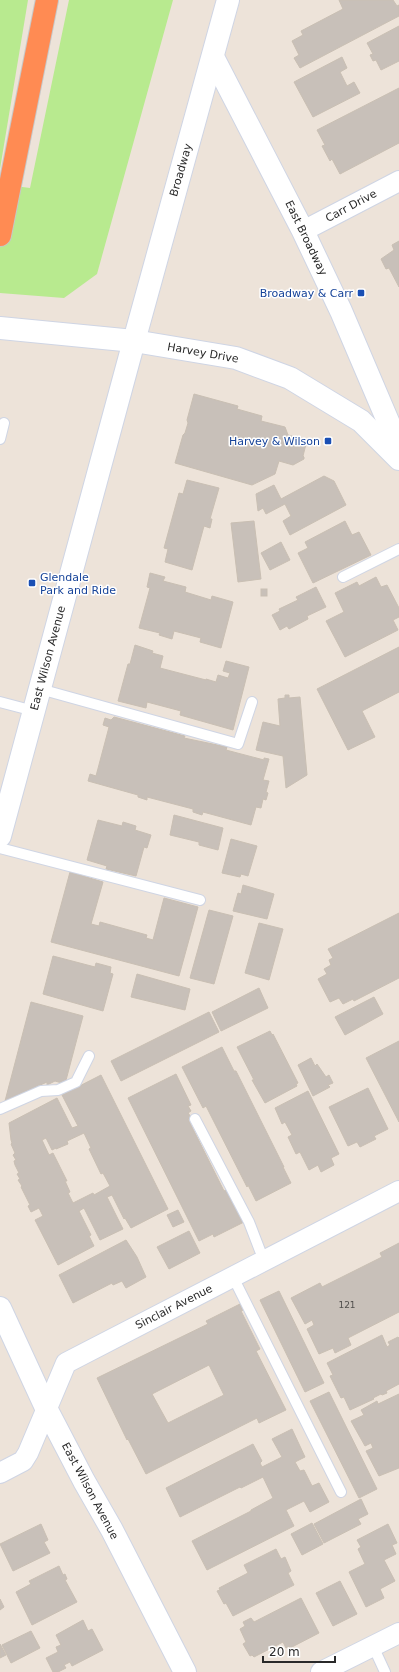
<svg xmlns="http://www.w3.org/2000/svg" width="399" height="1672" font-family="'DejaVu Sans',sans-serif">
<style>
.green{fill:#b8ea8f}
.building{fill:#c8c0b9;stroke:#c9bfb3;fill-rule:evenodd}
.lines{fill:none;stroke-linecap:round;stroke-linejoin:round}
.service-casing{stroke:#cfd5e4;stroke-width:12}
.minor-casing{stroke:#cfd5e4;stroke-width:22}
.tertiary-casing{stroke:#cfd5e4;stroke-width:24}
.secondary-casing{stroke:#cfd5e4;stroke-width:24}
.motorway-casing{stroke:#c7c7c7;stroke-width:24}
.service{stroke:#fff;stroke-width:10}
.minor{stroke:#fff;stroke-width:20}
.tertiary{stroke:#fff;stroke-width:22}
.secondary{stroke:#fff;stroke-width:22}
.motorway{stroke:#ff8b53;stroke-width:22}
.transit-dot{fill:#1a4fb4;stroke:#fff;stroke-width:1.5}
.labels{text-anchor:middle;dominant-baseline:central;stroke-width:3;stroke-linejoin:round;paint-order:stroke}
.number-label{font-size:9px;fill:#514f4d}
.street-label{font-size:11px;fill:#292929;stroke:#fff}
.transit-label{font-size:11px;fill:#164399;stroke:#fff;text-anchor:end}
</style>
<rect width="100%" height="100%" fill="#ede3d9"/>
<g class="green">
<polygon points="0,0 28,0 0,169"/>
<polygon points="69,0 173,0 97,274 64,298 0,293 0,184 30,188"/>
</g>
<g class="building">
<polygon points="339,0 393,0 397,6 399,5 399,16 300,68 294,58 299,55 292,41 303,35 301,31 343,9"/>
<polygon points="399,26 399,61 381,70 376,60 373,61 370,55 373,54 367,43"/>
<polygon points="342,57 347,68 340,72 347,86 354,82 360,93 313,117 294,82"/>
<polygon points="399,88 399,143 340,174 332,159 330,161 322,146 325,145 317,130"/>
<polygon points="399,241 399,287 389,268 386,269 381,259 394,250 392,245"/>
<polygon points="194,394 238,406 237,409 262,416 261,421 285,427 288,435 303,439 306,444 303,456 304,457 304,459 293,465 279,461 275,474 252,485 175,463 183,435 185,433 188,423 187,420"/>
<polygon points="324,476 334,481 346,505 290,535 283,521 291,516 285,504 266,514 263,508 258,511 256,494 274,485 281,499"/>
<polygon points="187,480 219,488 210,519 212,519 210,528 204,526 192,570 165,562 168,549 164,548 179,493 183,494"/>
<polygon points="254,521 261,579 238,582 231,523"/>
<polygon points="345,521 352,535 359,532 371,555 313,583 298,553 308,548 305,542"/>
<polygon points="281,542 290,560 270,570 261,553"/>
<polygon points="150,573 165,577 163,581 186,587 185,592 211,600 212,596 233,602 221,648 200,642 201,638 174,631 172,639 159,635 160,633 139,628 150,588 147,587"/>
<polygon points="376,577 381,587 387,585 399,608 399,617 393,620 398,630 345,657 326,621 344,612 335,593 357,582 359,586"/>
<polygon points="316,587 326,607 307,616 308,619 289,629 287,626 280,630 272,615 280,611 279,609 298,600 296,597"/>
<rect x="261" y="589" width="6" height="7"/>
<polygon points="135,645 153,651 152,653 163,656 160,668 206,680 206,679 216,682 218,675 228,678 230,673 223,671 226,661 249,667 233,730 180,715 181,711 147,702 146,708 118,701 128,664 130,664"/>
<polygon points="399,647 399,692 362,711 375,737 348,750 317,689"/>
<polygon points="285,695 289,695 289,698 300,697 307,775 286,788 283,756 256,750 263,722 280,726 278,699 285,698"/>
<polygon points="114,717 185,736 184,738 227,747 226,750 264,760 264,758 269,759 263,780 269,781 266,792 268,793 266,800 263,799 261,808 256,807 251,825 203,812 202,815 193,812 193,809 147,797 147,800 138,797 138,795 88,781 90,774 96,776 109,727 103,725 105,718 111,720"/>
<polygon points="174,815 223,828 218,850 199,845 199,842 170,835"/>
<polygon points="98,820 122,826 123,822 136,826 135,830 151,835 147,848 144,847 136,876 106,869 107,866 87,860"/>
<polygon points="231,839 257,846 248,876 241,874 240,877 222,873"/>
<polygon points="70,872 103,882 91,924 99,926 100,922 147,935 146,938 153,940 164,898 198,907 179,976 51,942"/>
<polygon points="243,885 274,894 267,919 233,911 238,893 241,894"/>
<polygon points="209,910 233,916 214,984 190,978"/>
<polygon points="399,913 399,978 354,1001 353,999 343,1004 339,998 330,1002 318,979 327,974 324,969 331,965 329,960 333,958 328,949"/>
<polygon points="259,923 283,929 269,980 245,973"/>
<polygon points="53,956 95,967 96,963 111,967 110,973 113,974 103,1011 43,994"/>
<polygon points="137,974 190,989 185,1010 131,997"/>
<polygon points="259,988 268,1008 221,1031 212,1012"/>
<polygon points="374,997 383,1014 345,1035 335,1017"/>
<polygon points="31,1002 83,1016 65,1084 55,1081 47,1085 47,1082 5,1101"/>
<polygon points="209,1012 219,1032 121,1081 111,1061"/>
<polygon points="270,1031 272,1035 273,1034 298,1083 296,1084 297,1086 265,1103 252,1080 254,1080 237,1047"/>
<polygon points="399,1041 399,1122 366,1058"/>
<polygon points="222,1047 234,1071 236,1071 284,1167 283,1167 291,1183 256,1201 248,1185 247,1187 206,1106 203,1108 182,1067"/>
<polygon points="311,1058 315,1066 317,1064 326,1077 329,1075 333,1083 328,1085 330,1087 313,1096 298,1065"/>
<polygon points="176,1074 191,1105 188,1106 191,1111 188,1113 191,1117 188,1119 224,1191 228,1189 244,1222 214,1237 213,1234 199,1241 128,1098"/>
<path d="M101,1075L168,1209L131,1228L125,1218L124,1219L112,1195L107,1197L123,1229L100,1240L84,1208L79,1211L91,1235L89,1236L94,1246L58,1265L35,1220L43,1216L39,1208L31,1212L28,1206L30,1205L21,1187L22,1186L18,1180L20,1179L17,1174L19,1173L15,1165L14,1161L16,1160L13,1155L15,1153L11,1144L12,1143L11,1140L9,1123L57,1098L72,1128L78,1126L62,1095ZM84,1133L91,1148L89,1149L101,1174L103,1173L110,1186L94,1195L93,1193L73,1203L68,1193L70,1192L65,1181H67L53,1153L49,1155L42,1140L46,1138L52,1150L56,1148V1149L68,1144L67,1141Z"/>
<polygon points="368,1088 388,1129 374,1136 376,1139 360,1147 357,1142 348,1146 329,1107"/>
<polygon points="308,1091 339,1154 331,1158 334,1165 321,1172 318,1165 309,1170 300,1152 296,1154 288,1137 292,1135 285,1122 282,1124 275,1108"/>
<polygon points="178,1210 184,1222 173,1227 167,1215"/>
<polygon points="189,1231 200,1253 169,1269 157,1247"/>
<polygon points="126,1240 137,1257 146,1277 126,1288 122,1281 113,1285 112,1283 73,1303 59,1275"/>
<polygon points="399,1243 399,1312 348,1338 351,1345 335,1353 333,1348 319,1354 307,1329 314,1325 312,1320 305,1324 291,1298 320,1283 322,1287 382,1257 380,1253"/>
<polygon points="279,1291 324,1383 305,1392 260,1300"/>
<path d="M240,1304L243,1310L241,1311L260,1349L256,1351L286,1410L259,1423L257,1418L146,1474L128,1439L127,1440L97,1378L208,1324L206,1321ZM209,1365L224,1395L168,1423L152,1394Z"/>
<polygon points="382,1335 387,1347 390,1345 388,1342 398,1337 399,1338 399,1384 386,1391 387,1393 382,1395 381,1394 373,1398 374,1399 350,1410 344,1397 341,1398 330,1376 333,1375 327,1363"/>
<polygon points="329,1392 377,1489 359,1498 310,1401"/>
<polygon points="399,1394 399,1468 379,1476 366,1451 373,1448 371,1443 365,1446 351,1421 364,1415 361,1410 377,1401 378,1404"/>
<polygon points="292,1429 305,1457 295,1462 300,1471 304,1470 312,1486 319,1483 329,1502 310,1512 304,1501 286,1510 294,1526 207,1570 192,1541 251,1511 251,1510 273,1498 263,1477 241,1488 240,1487 180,1517 166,1488 253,1444 262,1461 260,1463 262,1467 282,1457 272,1439"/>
<polygon points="361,1499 368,1514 358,1519 361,1524 324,1543 314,1524"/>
<polygon points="312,1523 323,1544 302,1555 291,1534"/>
<polygon points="41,1524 48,1540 44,1542 50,1553 13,1571 0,1544"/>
<polygon points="388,1524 397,1543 392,1545 396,1554 384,1560 395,1581 380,1589 384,1598 366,1607 349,1572 365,1564 358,1549 361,1547 357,1540"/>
<polygon points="276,1549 281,1559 285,1557 291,1571 288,1573 294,1585 233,1616 226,1603 224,1604 217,1591 220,1590 219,1588 248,1573 244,1565"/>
<polygon points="59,1566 63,1575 65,1574 67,1579 65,1580 77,1602 32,1625 16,1592 31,1584 29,1581"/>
<polygon points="340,1581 357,1614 333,1626 316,1593"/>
<polygon points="301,1598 319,1633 290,1648 289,1646 286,1648 283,1642 254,1657 252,1655 250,1656 243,1644 246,1642 240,1629 245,1626 243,1622 251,1618 254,1622"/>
<polygon points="0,1599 4,1607 0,1610"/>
<polygon points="83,1620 88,1631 92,1629 103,1650 72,1666 70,1662 64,1665 66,1668 58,1672 53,1672 46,1658 58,1652 56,1647 61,1645 56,1635"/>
<polygon points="31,1631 40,1648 11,1663 2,1645"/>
<polygon points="0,1644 6,1655 0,1658"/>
</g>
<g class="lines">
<g class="service-casing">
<g id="service">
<polyline points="0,439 4,423"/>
<polyline points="343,577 399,549"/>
<polyline points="40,689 238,744 252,702"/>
<polyline points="0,702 34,711"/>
<polyline points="0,848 200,900"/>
<polyline points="0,1109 41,1091 58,1090 76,1082 89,1056"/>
<polyline points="195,1119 249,1222 264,1261"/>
<polyline points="233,1277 341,1492"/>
<polyline points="373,1646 385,1672"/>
</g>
</g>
<g class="minor-casing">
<g id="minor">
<polyline points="303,231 399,181"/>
<polyline points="0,1473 23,1461 28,1453 66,1363 399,1191"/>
<polyline points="321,1672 399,1633"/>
</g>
</g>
<g class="tertiary-casing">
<g id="tertiary">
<polyline points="0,836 134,341"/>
<polyline points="0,1308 47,1410 84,1481 112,1530 185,1672"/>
</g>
</g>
<g class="secondary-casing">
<g id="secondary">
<polyline points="213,57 303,231 341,311 399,447"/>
<polyline points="0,328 134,341 236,358 290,378 361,421 399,459"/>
<polyline points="134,341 228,0"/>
</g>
</g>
<g class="motorway-casing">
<polyline id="motorway" points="0,235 47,0"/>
</g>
<use href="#service" class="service"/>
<use href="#minor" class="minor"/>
<use href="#tertiary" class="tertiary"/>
<use href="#secondary" class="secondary"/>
<use href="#motorway" class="motorway"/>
</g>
<g class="transit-dot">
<rect x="357" y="289" width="8" height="8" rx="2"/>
<rect x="324" y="437" width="8" height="8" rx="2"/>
<rect x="28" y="579" width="8" height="8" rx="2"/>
</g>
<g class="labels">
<g class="number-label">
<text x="347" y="1305">121</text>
</g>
<g class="street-label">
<text transform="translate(181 170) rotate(-74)">Broadway</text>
<text transform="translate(351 206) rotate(-28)">Carr Drive</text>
<text transform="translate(306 238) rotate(64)">East Broadway</text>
<text transform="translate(203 353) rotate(10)">Harvey Drive</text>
<text transform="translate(48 658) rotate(-75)">East Wilson Avenue</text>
<text transform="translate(174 1307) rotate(-27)">Sinclair Avenue</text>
<text transform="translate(90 1491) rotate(62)">East Wilson Avenue</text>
</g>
<g class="transit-label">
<text x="353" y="293">Broadway &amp; Carr</text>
<text x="320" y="441">Harvey &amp; Wilson</text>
<text x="40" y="577" text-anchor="start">Glendale<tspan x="40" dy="13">Park and Ride</tspan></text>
</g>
</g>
<path d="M263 1656v6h72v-6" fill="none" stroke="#292929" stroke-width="2"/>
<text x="269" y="1656" font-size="12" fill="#292929" stroke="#ffffff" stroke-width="3" paint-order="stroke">20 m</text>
</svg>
